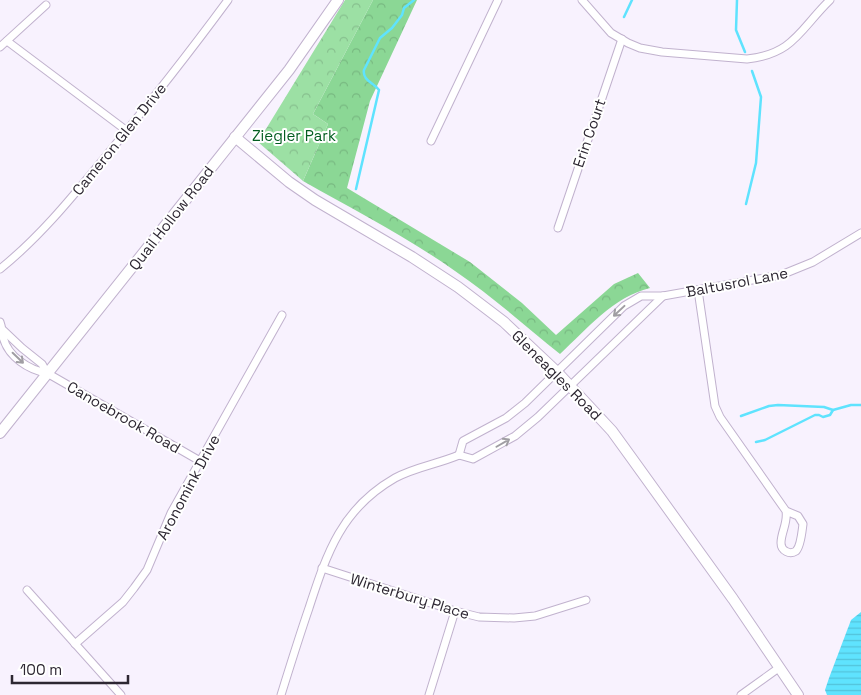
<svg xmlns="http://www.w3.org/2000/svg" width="861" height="695" font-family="'Space Grotesk',sans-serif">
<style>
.forest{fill:url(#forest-crowns)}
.park{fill:url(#park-crowns)}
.water{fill:url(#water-rules)}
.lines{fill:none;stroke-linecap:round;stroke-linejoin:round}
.stream{stroke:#5fe3fe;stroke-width:2.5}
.street-casing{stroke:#c1b2ce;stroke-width:9}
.secondary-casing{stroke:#c1b2ce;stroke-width:12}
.street{stroke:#fff;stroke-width:7}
.secondary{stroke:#fff;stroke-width:10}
.oneway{stroke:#a09ea3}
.labels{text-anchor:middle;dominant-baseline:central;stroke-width:4;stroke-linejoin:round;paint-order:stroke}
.street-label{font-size:15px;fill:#2d2732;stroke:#fff}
.park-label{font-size:15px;fill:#035d21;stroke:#fff}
</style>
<defs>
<pattern id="forest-crowns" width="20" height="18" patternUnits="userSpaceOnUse" patternTransform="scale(1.25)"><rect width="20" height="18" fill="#8bd795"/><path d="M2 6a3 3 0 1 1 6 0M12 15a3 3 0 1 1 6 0" fill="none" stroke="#78b981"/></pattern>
<pattern id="park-crowns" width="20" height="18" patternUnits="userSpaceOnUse" patternTransform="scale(1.25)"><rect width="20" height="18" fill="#9ce0a4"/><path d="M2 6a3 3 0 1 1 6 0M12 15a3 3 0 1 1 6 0" fill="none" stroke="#87c08e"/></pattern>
<pattern id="water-rules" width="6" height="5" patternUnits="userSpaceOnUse" patternTransform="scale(1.25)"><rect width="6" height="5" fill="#5fe3fe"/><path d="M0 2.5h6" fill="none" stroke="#53c3da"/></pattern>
</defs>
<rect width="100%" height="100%" fill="#f8f2fe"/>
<path class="forest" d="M373,0H417L370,101L347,188L470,262L522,303L556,335L614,284L638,273L650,288C613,297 587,329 560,354C525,326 492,296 455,271C407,237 354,210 303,181L328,124L313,114Z"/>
<polygon class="park" points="345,0 373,0 313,114 328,124 303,181 258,142"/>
<polygon class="water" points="861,612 861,695 827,695 825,690 829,678 851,620"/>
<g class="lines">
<g class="stream">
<polyline points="737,0 736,30 745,52"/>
<polyline points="624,17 632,0"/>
<path d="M356,189L379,90C374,83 362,80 364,70L380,38L392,28L402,15L404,8L414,0"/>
<polyline points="746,204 756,163 761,97 752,71"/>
<polyline points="741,416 769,406 778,405 824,407 833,410 851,405 861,405"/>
<polyline points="756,442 765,440 815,415 819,415 823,417 830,415 833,410"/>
</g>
<g class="street-casing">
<g id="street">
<path d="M582,0L611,33L628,43L640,48L662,52L747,59C794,54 800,29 830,0"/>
<polyline points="7,41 127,131"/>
<polyline points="0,47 46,5"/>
<polyline points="431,141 498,0"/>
<polyline points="558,228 622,39"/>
<path d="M0,269C41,236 73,196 106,156C148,105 189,53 228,0"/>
<path d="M698,290L715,406L720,417L786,511C788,523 781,532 781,543C781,551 790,555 796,551C801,546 802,531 803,524L798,516L786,511"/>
<path d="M0,322C2,327 2,332 3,337C8,357 29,370 47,373L200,461"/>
<polyline points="3,330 22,348 42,364 47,373"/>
<polyline points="459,455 463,441 506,418 525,403 624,306 641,296 663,296 781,275 813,262 861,233"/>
<polyline points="459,455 473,459 515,436 538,417 663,296"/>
<polyline points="322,568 455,611 479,617 514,618 535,616 586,600"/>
<polyline points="27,590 121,695"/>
<polyline points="75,644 123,602 134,588 147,570 171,513 282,315"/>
<path d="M281,695C290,666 299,637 309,608C327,553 341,509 395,478C415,467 438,464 459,455"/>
<polyline points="429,695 455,611"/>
<polyline points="741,695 780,667"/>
</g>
</g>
<g class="secondary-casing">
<g id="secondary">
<polyline points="235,137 289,182 315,200 412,257 458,287 504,322 557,372 612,431 633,460 733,599 798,695"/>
<polyline points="0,433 289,70 338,0"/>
</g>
</g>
<use href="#street" class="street"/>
<use href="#secondary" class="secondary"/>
</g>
<defs><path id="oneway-shaft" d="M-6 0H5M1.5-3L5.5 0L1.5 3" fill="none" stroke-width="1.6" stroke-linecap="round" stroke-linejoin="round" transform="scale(1.25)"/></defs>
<g class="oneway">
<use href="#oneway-shaft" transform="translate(619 311) rotate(137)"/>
<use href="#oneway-shaft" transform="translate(18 358) rotate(44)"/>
<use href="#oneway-shaft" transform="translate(503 443) rotate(-30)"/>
</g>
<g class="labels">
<g class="street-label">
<text transform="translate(589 133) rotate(-71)">Erin Court</text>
<text transform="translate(119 139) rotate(-51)">Cameron Glen Drive</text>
<text transform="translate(171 218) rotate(-52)">Quail Hollow Road</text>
<text transform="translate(737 282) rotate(-11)">Baltusrol Lane</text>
<text transform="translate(557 375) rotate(45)">Gleneagles Road</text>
<text transform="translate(124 417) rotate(30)">Canoebrook Road</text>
<text transform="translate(188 487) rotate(-62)">Aronomink Drive</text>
<text transform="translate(410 596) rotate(17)">Winterbury Place</text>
</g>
<g class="park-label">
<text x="294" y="135">Ziegler Park</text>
</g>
</g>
<path d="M12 675v8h116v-8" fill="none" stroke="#2d2732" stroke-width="2.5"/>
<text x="20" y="675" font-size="15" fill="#2d2732" stroke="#ffffff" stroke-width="4" paint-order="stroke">100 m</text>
</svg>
